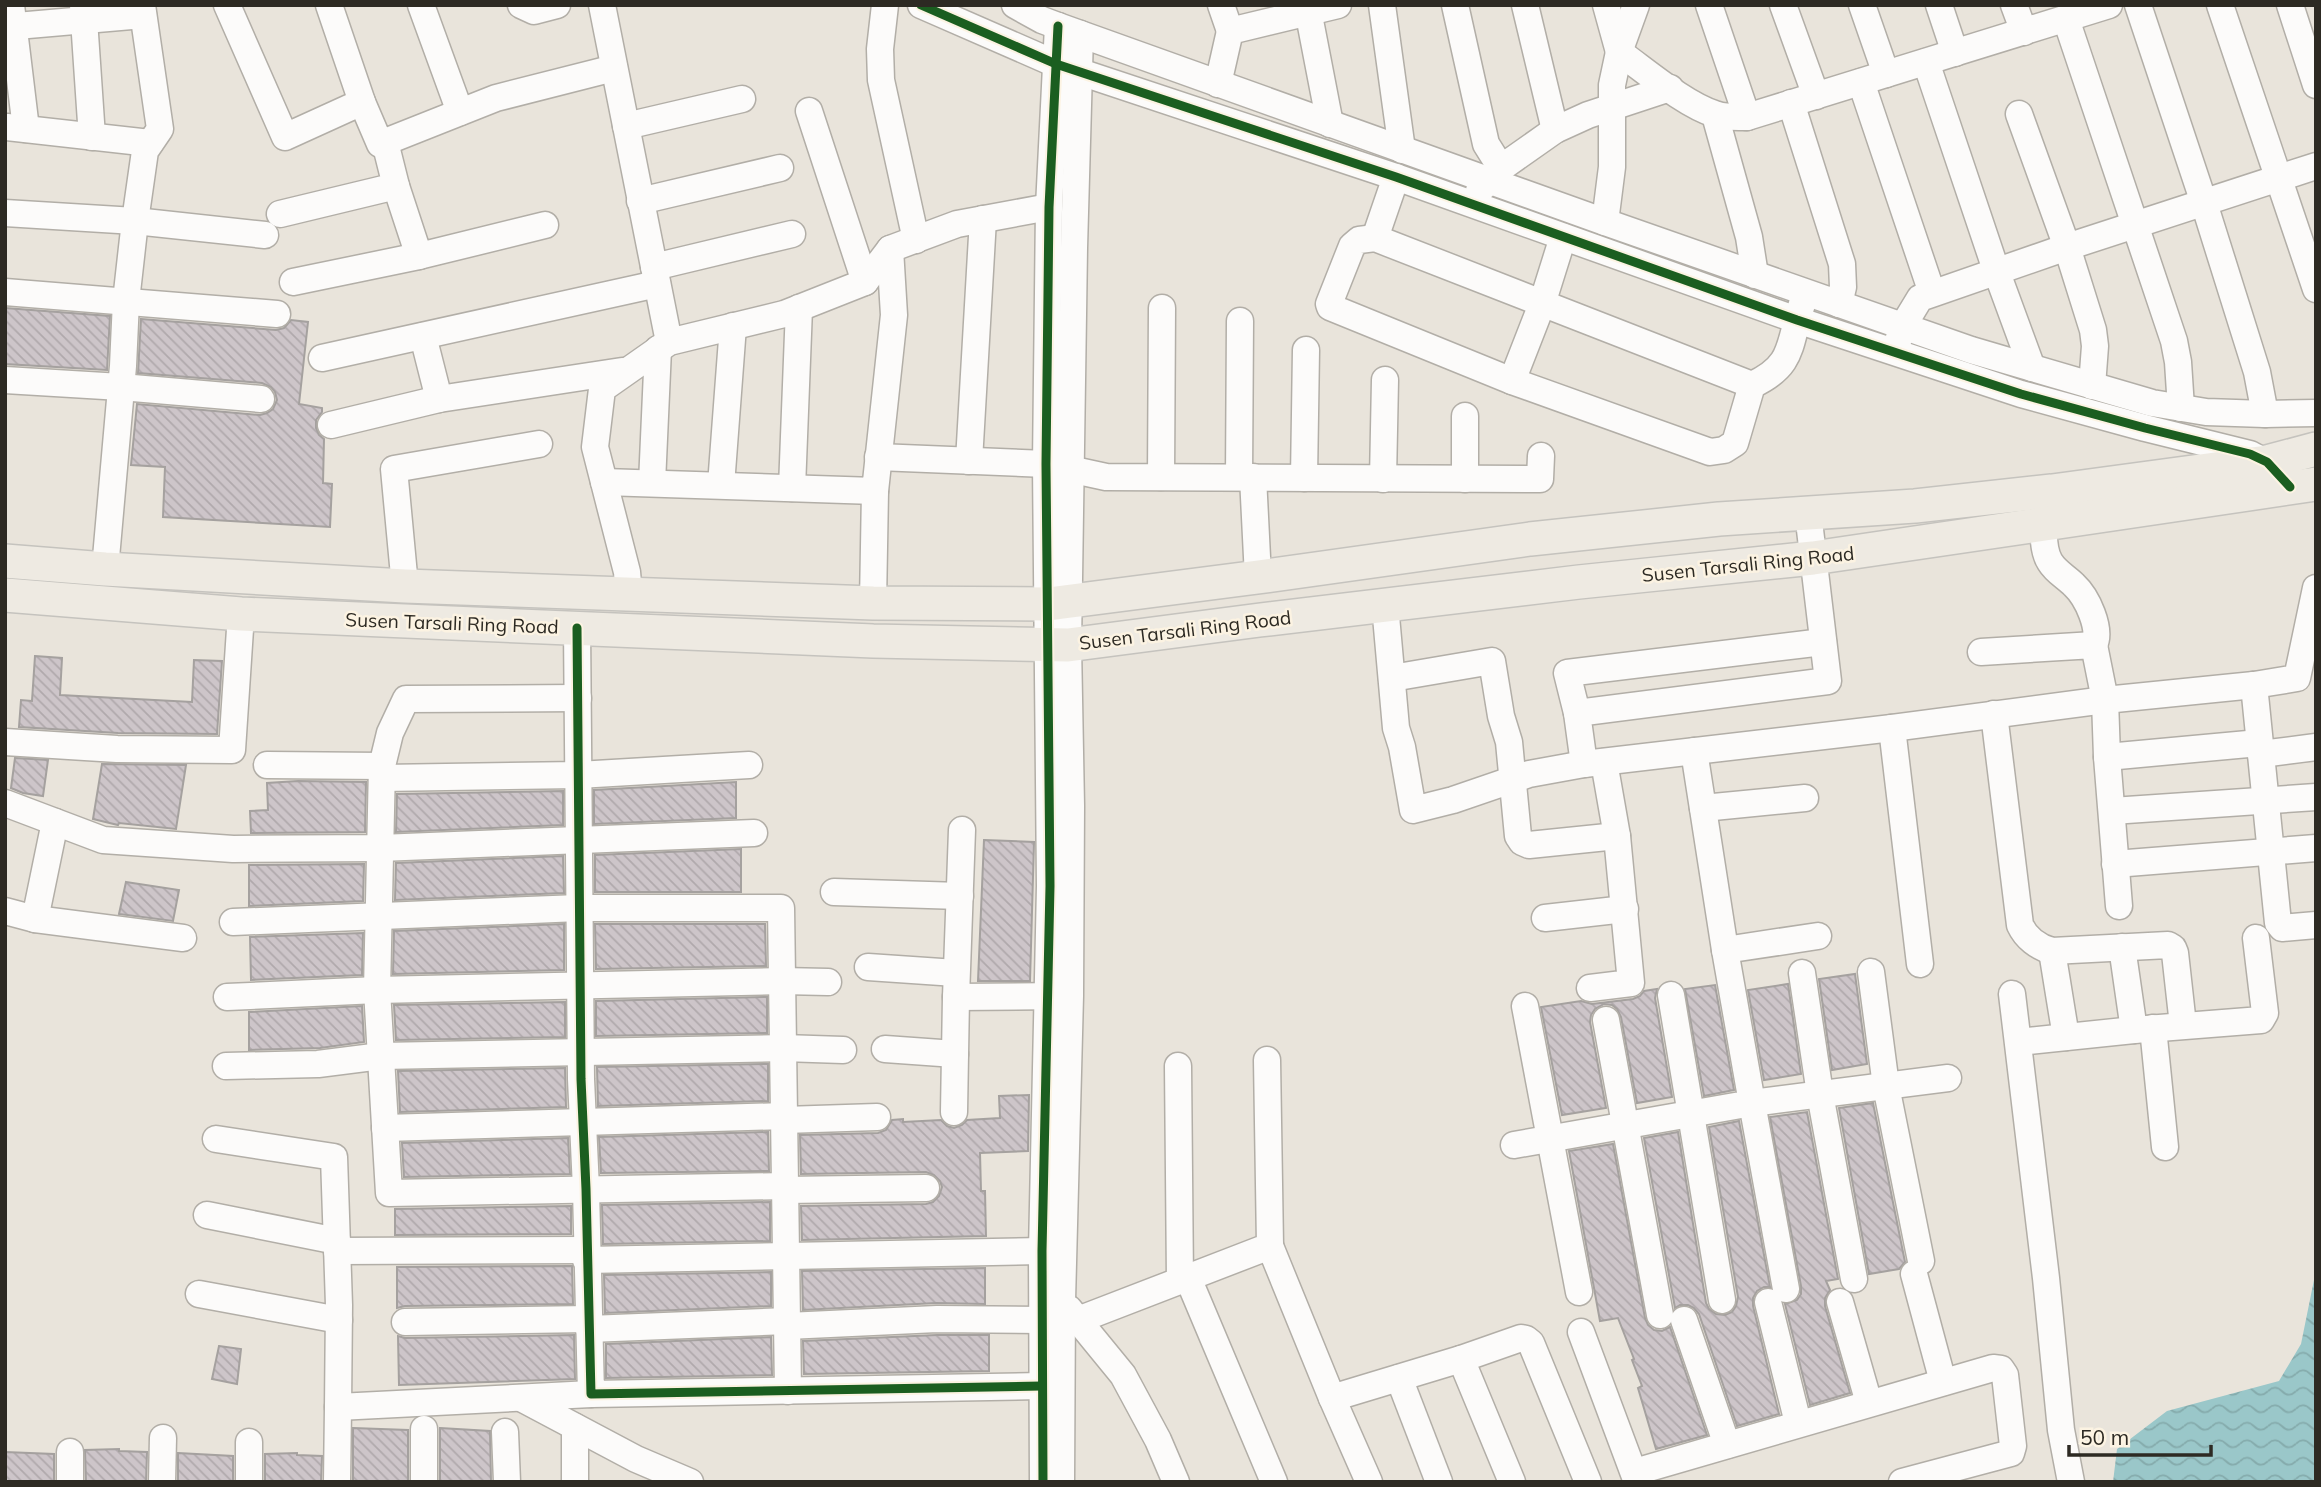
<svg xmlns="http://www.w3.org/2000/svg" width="2321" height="1487" font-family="Mulish,sans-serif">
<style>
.water{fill:url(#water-waves)}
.building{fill:url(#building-back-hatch);stroke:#a5a19f;stroke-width:2}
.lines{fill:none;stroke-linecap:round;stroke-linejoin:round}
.minor-casing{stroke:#b2aea7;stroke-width:29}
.major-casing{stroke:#c5c3be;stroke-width:36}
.minor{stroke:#fcfbfa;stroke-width:26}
.major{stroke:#eeeae2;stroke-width:33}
.cycleway-casing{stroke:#fcf3e2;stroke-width:13}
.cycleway{stroke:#1b5e20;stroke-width:9}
.labels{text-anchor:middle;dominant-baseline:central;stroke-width:5;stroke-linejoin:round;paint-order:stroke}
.street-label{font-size:19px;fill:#2d2a23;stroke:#fcf3e2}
</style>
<defs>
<pattern id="water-waves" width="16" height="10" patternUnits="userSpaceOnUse" patternTransform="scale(1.75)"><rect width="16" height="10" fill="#9ac7c9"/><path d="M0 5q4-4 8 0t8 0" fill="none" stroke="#85abac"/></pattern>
<pattern id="building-back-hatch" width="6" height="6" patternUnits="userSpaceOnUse" patternTransform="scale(1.75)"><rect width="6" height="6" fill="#cdc5c9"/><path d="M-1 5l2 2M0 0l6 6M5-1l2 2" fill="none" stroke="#b0a9ac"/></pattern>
</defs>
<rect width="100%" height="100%" fill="#e9e4db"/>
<polygon class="water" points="2316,1270 2316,1482 2113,1482 2117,1449 2167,1411 2279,1381 2301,1344"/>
<g class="building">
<polygon points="5,308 110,316 107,370 5,364"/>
<polygon points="141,319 276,330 284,328 291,320 308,322 299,404 322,408 322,412 316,420 316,428 319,435 324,439 323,483 332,484 330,527 163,517 165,467 131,465 137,404 260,415 267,413 273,409 277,400 275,392 271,387 262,383 138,373"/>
<polygon points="35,656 62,658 60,695 192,702 194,660 222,661 217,734 118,733 19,727 21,700 32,701"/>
<polygon points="15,758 48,760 43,796 23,793 11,788"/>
<polygon points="102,764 186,765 176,829 119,823 118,825 93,819"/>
<polygon points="298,781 366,782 365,832 251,833 250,811 268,810 267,783"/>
<polygon points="736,782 736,818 594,824 594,790"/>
<polygon points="563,791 563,825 396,832 397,794"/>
<polygon points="984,840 1034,842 1030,981 978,981"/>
<polygon points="741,849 741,892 595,892 595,855"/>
<polygon points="563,856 564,893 395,900 396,863"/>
<polygon points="364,864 363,901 249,906 249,865"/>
<polygon points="126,882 179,890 173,921 119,914"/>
<polygon points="564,924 564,970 393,974 394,931"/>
<polygon points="595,924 765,924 766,966 596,969"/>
<polygon points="363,933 362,975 251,980 250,937"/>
<polygon points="1855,974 1867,1064 1832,1070 1819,979"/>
<polygon points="1788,984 1801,1074 1764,1080 1748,990"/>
<polygon points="1715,985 1734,1090 1704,1096 1685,989"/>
<polygon points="1657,989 1655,998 1672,1097 1637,1103 1621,1017 1617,1009 1612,1005 1604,1004 1595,1009 1591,1015 1590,1022 1606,1108 1562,1115 1541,1007 1581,1001 1592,1004 1633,999 1640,996 1644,991"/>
<polygon points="767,997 767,1033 596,1036 596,1001"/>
<polygon points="565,1002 565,1037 396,1040 394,1005"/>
<polygon points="362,1006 364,1042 320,1048 249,1050 249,1012"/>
<polygon points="768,1064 768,1101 598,1106 597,1067"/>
<polygon points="565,1068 566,1107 400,1112 398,1071"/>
<polygon points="1029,1095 1028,1151 980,1153 981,1191 985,1191 986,1236 802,1240 801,1206 926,1204 933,1202 939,1196 942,1187 940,1181 934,1175 926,1172 801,1174 800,1135 878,1133 886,1130 892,1120 903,1119 903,1122 941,1120 947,1126 954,1128 962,1125 967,1120 1000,1118 999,1096"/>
<polygon points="1873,1103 1905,1262 1899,1269 1869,1274 1839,1108"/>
<polygon points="1807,1112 1838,1279 1826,1281 1830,1290 1825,1298 1825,1306 1850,1393 1810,1405 1785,1304 1797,1300 1801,1294 1801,1286 1770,1117"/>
<polygon points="1739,1121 1770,1287 1764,1287 1757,1291 1753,1298 1753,1306 1779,1414 1737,1426 1699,1314 1694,1308 1688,1305 1680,1305 1675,1308 1644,1138 1678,1132 1706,1303 1709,1309 1716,1314 1725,1315 1732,1312 1736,1306 1738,1297 1709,1127"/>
<polygon points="768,1132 769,1171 601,1173 599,1137"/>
<polygon points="568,1138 570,1174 404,1177 402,1143"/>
<polygon points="1613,1144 1645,1318 1648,1325 1654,1330 1662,1331 1670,1327 1707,1435 1656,1449 1638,1388 1642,1386 1632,1360 1634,1359 1618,1318 1600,1321 1569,1151"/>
<polygon points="770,1202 770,1241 603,1244 602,1205"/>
<polygon points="571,1206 571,1234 395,1235 395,1209"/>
<polygon points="572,1266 573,1304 405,1306 397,1308 397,1267"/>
<polygon points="985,1268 985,1304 936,1303 803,1310 802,1271"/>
<polygon points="771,1272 771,1306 605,1313 604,1275"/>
<polygon points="574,1335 575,1379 399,1385 398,1336 405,1338"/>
<polygon points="937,1335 989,1335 989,1371 804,1374 803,1341"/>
<polygon points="771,1337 772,1375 606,1378 606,1344"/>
<polygon points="219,1346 241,1349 237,1384 212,1379"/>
<polygon points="353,1428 408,1430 408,1482 353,1482"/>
<polygon points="440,1428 490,1431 491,1482 440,1482"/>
<polygon points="119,1449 119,1451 147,1452 146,1482 86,1482 85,1450"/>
<polygon points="5,1452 54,1454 54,1482 5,1482"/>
<polygon points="178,1453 233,1456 233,1482 178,1482"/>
<polygon points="297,1453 297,1455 322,1456 321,1482 265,1482 265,1454"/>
</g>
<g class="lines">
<g class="minor-casing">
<g id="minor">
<polyline points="11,5 26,129"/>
<polyline points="83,5 92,137"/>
<polyline points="227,5 285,137 362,102"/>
<polyline points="329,5 362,102 380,144 496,98 614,68"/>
<polyline points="421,5 460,112"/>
<polyline points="521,5 534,11 557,5"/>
<polyline points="602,5 669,342"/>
<polyline points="885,5 880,49 881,80 916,240"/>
<polyline points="921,5 1056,64 1396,177 1797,320 2021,394 2145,428 2250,454 2267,463"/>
<polyline points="1015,5 1042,20 1058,26 1605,222 1971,350 2152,403 2206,412 2265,414 2316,413"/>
<polyline points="1221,5 1230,31"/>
<polyline points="1307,5 1330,124"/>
<polyline points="1382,5 1402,150"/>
<polyline points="1455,5 1486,144 1501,168"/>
<polyline points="1525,5 1555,130"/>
<path d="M1606,5L1619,52C1646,71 1684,104 1715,114C1725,118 1737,117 1747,117L2109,5"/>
<polyline points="1709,5 1747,117"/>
<polyline points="1783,5 1816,96"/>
<polyline points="1862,5 1886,74"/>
<polyline points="1939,5 1955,53"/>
<polyline points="2014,5 2024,32"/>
<polyline points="2138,5 2204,203 2257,372 2265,414"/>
<polyline points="2220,5 2316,289"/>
<polyline points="2290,5 2316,85"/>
<polyline points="2066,19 2174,341 2178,362 2181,408"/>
<polyline points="5,27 143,15"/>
<polyline points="1926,62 1996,270 2032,368"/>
<polyline points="1861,82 1932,293"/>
<polyline points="1218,84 1230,31 1338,5"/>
<polyline points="1791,103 1842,264 1843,287 1839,304"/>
<polyline points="809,111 865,282"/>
<polyline points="2019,114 2067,247 2093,330 2095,346 2092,386"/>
<polyline points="1715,115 1749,237 1755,275"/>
<polyline points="626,126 742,99"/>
<polyline points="7,127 150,143"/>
<polyline points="396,186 419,256 545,225"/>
<polyline points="1479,191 1501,168 1555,130 1588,115 1670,88"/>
<polyline points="640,201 780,168"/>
<polyline points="5,213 135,221 265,235"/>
<polyline points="280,214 396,186 385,142"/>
<polyline points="1605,222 1612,167 1612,85 1619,52 1636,5"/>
<polyline points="1375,238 1396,177"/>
<polyline points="654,267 792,234"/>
<polyline points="293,282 419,256"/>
<polyline points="5,292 277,314"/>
<polyline points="423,336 439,399 622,371"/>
<polyline points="1898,341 1903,326 1920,298 2067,247 2316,166"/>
<polyline points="322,358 657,284"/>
<polyline points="5,380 121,387 261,399"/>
<polyline points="1512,381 1542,304 1563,237"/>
<path d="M1752,385L1735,443L1724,450L1710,452L1512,381L1330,307L1329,304L1352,246L1359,240L1375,238L1752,385C1795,365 1788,345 1802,304"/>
<polyline points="331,425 439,399"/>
<polyline points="878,457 1046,464 1106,477 1540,479 1541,456"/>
<polyline points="969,461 983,219"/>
<polyline points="1161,477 1162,308"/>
<polyline points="1239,477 1240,321"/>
<polyline points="1253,477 1258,577"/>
<polyline points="1304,478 1306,350"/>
<polyline points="1383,479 1385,380"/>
<polyline points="1465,479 1465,416"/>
<polyline points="604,482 875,491 894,315 890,249"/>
<polyline points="652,483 658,349"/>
<polyline points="721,485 733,326"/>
<polyline points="792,488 799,308"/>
<path d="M2043,524C2044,537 2043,551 2050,562C2056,572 2066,577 2074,585C2087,597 2102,629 2094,645"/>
<polyline points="105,569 123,366 126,301 135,221 145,151 160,129 142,5"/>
<polyline points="405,586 394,469 539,444"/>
<polyline points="629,595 627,572 595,447 602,389 669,342 784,314 865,282 890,249 957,224 1049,207"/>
<polyline points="873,603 875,491"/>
<polyline points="1385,605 1396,728 1402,747 1413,810 1453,800 1529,774 1584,764 1892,728 2105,700 2254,685 2297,678 2316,588"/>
<polyline points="577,628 581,1079 586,1189 591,1394 1041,1386"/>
<polyline points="1981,652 2094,645 2105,700 2107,757 2119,906"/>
<polyline points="1392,678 1492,661 1501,716 1509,742 1518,836 1522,842 1529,845 1617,836"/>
<polyline points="2254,685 2278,923 2282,928 2316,925"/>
<polyline points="578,698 406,699 390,733 382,766 377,990 389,1193 785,1186"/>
<polyline points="1577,713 1567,673 1823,642"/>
<path d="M1994,714L2020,925C2026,938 2038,947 2052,951L2168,945L2173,948L2175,953L2183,1025"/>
<polyline points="1892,728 1920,964"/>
<polyline points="5,742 117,749 232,750 241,614"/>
<polyline points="2261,754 2316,747"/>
<polyline points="2107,757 2259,743"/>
<polyline points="1584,764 1577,713 1828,681 1808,513"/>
<polyline points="267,765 382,766"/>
<polyline points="382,778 578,775 749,765"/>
<polyline points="5,803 103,840 233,849 380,848 754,833"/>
<polyline points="1703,808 1805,798"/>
<polyline points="2112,811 2316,797"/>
<polyline points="962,830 956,997 1063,996"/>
<polyline points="2115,864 2316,848"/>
<polyline points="834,892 960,896"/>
<polyline points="5,911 35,919 183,938"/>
<polyline points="1545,918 1625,909"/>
<polyline points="35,919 55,822"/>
<polyline points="233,922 579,908 781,908 788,1391"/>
<polyline points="2122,947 2134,1030"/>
<polyline points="1725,950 1818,936"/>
<polyline points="2052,951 2066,1037"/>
<polyline points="868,967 956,973"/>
<polyline points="1871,972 1886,1086 1921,1261"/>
<polyline points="1802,973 1820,1094 1854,1279"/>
<polyline points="1590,988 1631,983 1617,836 1604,762"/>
<polyline points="2012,994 2046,1278 2061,1430 2071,1482"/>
<polyline points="1671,995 1722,1300"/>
<polyline points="227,997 377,990 782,981 828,982"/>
<polyline points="1525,1006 1579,1292"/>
<polyline points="1606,1020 1660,1315"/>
<polyline points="2153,1028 2165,1147"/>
<polyline points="2019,1042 2134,1030 2261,1020 2265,1013 2256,938"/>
<polyline points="885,1049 955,1054"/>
<polyline points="226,1066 318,1064 381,1056 783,1048 843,1050"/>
<polyline points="1178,1066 1180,1281"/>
<polyline points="954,1112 956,997"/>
<polyline points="784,1120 877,1117"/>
<polyline points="385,1128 784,1116"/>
<polyline points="216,1139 334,1157 339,1305 338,1407 591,1394"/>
<polyline points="1514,1145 1752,1103 1725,950 1694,751"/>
<polyline points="785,1190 926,1188"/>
<polyline points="207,1215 337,1241"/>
<polyline points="1270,1246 1332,1398 1461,1359 1521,1338 1526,1339 1531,1343 1588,1482"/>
<polyline points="337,1251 586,1250"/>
<polyline points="586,1260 1042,1251"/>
<polyline points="1914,1274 1943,1382"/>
<polyline points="1188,1278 1274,1482"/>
<polyline points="1786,1289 1752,1103 1948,1078"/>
<polyline points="199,1294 339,1320"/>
<polyline points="1768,1302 1798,1423"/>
<polyline points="1840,1302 1869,1403"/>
<polyline points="1069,1309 1123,1375 1158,1440 1176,1482"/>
<polyline points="1078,1320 1270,1246 1267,1060"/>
<polyline points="1684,1320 1727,1445"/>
<polyline points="405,1322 589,1319"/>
<polyline points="787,1326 937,1319 1041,1320"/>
<polyline points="589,1329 787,1321"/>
<polyline points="1581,1332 1637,1482"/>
<polyline points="1461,1359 1512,1482"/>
<polyline points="1399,1378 1439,1482"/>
<polyline points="521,1398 636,1459 690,1482"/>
<polyline points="1332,1398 1369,1482"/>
<polyline points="505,1432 507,1482"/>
<polyline points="70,1452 70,1482"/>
<polyline points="1635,1472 1993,1368 2001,1369 2005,1375 2013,1446 2011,1453 1902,1482"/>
<polyline points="162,1482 163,1438"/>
<polyline points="249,1482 249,1442"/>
<polyline points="337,1482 338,1407"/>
<polyline points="424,1482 424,1429"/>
<polyline points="575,1482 575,1427"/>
<polyline points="1043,1482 1042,1251 1050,886 1046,464 1049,207 1058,26"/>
<polyline points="1061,1482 1062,1301 1070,996 1071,806 1068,645 1074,248 1080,34"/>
</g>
</g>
<g class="major-casing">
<g id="major">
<polyline points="5,561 105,569 405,586 873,603 1048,604 1258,577 1530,539 1719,519 1915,506 2052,491 2267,462 2316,449"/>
<polyline points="5,595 241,614 873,641 1068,645 1260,620 1579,582 1813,558 2316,484"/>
</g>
</g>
<use href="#minor" class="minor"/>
<use href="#major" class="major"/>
<g class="cycleway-casing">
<g id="cycleway">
<polyline points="921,5 1056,64 1396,177 1797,320 2021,394 2145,428 2250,454 2267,462 2290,487"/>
<polyline points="577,628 581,1079 586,1189 591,1394 1041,1386"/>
<polyline points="1043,1482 1042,1251 1050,886 1046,464 1049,207 1058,26"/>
</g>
</g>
<use href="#cycleway" class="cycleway"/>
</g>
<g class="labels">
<g class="street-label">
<text transform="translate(1748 564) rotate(-6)">Susen Tarsali Ring Road</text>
<text transform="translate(452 623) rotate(2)">Susen Tarsali Ring Road</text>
<text transform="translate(1185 630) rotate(-7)">Susen Tarsali Ring Road</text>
</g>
</g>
<rect width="2321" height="1487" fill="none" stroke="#2d2a23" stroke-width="14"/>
<path d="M2069 1445v10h142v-10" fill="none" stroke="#2d2a23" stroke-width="3.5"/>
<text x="2080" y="1445" font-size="21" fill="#2d2a23" stroke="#fcf3e2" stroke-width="5" paint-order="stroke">50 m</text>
</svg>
